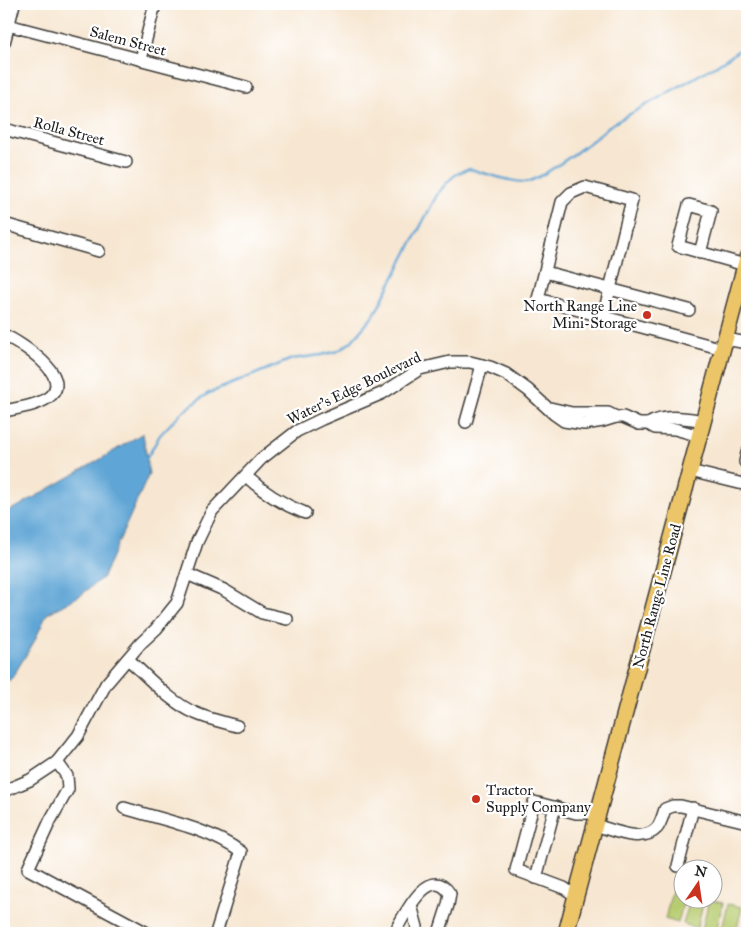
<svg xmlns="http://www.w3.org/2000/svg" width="751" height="937" font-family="'IM FELL Great Primer',serif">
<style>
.green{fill:#b7cc70;stroke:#6a7446}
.water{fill:#5fa5d5;stroke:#3e6078}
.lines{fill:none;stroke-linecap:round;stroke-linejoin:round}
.stream{stroke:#5fa5d5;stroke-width:2.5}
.minor-casing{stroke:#3d3a37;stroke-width:14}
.major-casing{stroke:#3d3a37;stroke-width:18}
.minor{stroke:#fff;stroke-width:11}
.major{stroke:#edc569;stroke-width:15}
.poi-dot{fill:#c8321e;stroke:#fff;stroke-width:2}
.labels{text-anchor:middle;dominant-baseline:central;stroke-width:4.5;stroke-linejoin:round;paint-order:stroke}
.street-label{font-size:15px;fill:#1c1c1c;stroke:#fff}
.poi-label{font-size:15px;fill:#1c1c1c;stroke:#fff;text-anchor:end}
</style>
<rect width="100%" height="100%" fill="#fff"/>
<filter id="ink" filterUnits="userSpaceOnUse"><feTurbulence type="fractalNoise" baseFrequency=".02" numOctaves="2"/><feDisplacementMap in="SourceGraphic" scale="10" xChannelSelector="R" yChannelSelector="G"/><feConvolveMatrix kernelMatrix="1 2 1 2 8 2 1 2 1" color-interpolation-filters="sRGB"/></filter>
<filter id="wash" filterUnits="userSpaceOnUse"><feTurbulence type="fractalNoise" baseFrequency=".0096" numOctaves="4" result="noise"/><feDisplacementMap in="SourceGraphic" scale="20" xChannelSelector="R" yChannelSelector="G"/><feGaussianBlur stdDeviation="1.12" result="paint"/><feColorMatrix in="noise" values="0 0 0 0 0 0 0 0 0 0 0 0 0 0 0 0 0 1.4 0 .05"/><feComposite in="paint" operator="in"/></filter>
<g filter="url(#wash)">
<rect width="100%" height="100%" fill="#f7e7d2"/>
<g class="green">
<polygon points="672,890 683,893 684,900 678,923 665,919"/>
<polygon points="690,900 704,900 697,928 683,924"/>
<polygon points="709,900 723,903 716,932 702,929"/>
<polygon points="728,904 742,907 736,933 721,933"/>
</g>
<polygon class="water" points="143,433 149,474 103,577 81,595 47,614 34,642 12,678 4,684 4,512 17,507 99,460"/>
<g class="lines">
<path class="stream" d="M147,458L160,435L181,413L207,394L292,359L321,355L338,351L351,342L374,315L438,193C448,182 455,171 470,169C484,173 513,183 526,182C541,180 597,138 609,126L715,66L747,45"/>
</g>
</g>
<g filter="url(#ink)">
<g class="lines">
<g class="minor-casing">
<g id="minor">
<polyline points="4,24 246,87"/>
<polyline points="4,43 14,4"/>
<polyline points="141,59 155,4"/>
<polyline points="4,129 126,162"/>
<polyline points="4,224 99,251"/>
<polyline points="700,253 711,211 689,205 678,246 745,265"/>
<polyline points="545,272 689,310"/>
<polyline points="603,317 632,200 585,187 571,193 562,202 538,299 723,349"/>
<path d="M4,335C21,343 75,377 49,397C37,406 18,408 4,411"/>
<polyline points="726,339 747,343"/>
<polyline points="550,408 572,413 608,413 616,417"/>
<polyline points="466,422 482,365"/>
<path d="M648,424C666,414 685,418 704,421"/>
<polyline points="747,453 745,462 747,462"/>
<polyline points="690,471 747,485"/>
<path d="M246,476C264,493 282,504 305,513"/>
<polyline points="187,574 224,590 262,613 287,619"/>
<path d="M128,659C148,677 170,702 195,713C208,719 223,722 237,726"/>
<polyline points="57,762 67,776 68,789 50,821 28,869 147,933"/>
<polyline points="4,791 30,780 57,762 78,736 106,684 141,643 156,629 177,603 197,542 212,511 261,459 297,431 322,419 383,393 420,369 450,362 470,362 490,367 506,374 528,390 554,414 564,421 584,424 603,421 616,417 623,417 639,424 648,424 655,428 675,429 700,436"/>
<path d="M124,808C163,820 208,828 241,852L216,933"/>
<path d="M595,825C613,830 642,844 657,828C661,823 663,815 665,809L673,806H681L747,822"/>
<polyline points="678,866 693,808"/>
<polyline points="536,878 555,807"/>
<polyline points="576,896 564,888 516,870 534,802 576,813 598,813"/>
<polyline points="411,905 417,927 417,933"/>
<path d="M398,926C407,910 431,864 450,894L448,905L439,933"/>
</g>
</g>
<g class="major-casing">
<polyline id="major" points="566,933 747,258"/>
</g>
<use href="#minor" class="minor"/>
<use href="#major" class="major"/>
</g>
</g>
<g class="poi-dot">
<circle cx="647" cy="315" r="5"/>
<circle cx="476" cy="799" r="5"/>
</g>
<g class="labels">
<g class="street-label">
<text transform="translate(128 41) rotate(15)">Salem Street</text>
<text transform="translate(69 131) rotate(15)">Rolla Street</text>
<text transform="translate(354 388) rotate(-26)">Water's Edge Boulevard</text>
<text transform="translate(657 596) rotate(-75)">North Range Line Road</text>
</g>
<g class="poi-label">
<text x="637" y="306">North Range Line<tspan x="637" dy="17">Mini-Storage</tspan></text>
<text x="486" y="790" text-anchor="start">Tractor<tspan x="486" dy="17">Supply Company</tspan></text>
</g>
</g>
<rect width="751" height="937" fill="none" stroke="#fff" stroke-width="20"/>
<g transform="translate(698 884) rotate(13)"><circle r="24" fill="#ffffff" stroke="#a4a4a4"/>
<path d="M0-4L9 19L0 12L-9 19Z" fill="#c8321e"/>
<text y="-8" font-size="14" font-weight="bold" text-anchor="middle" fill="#1c1c1c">N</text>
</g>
</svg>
